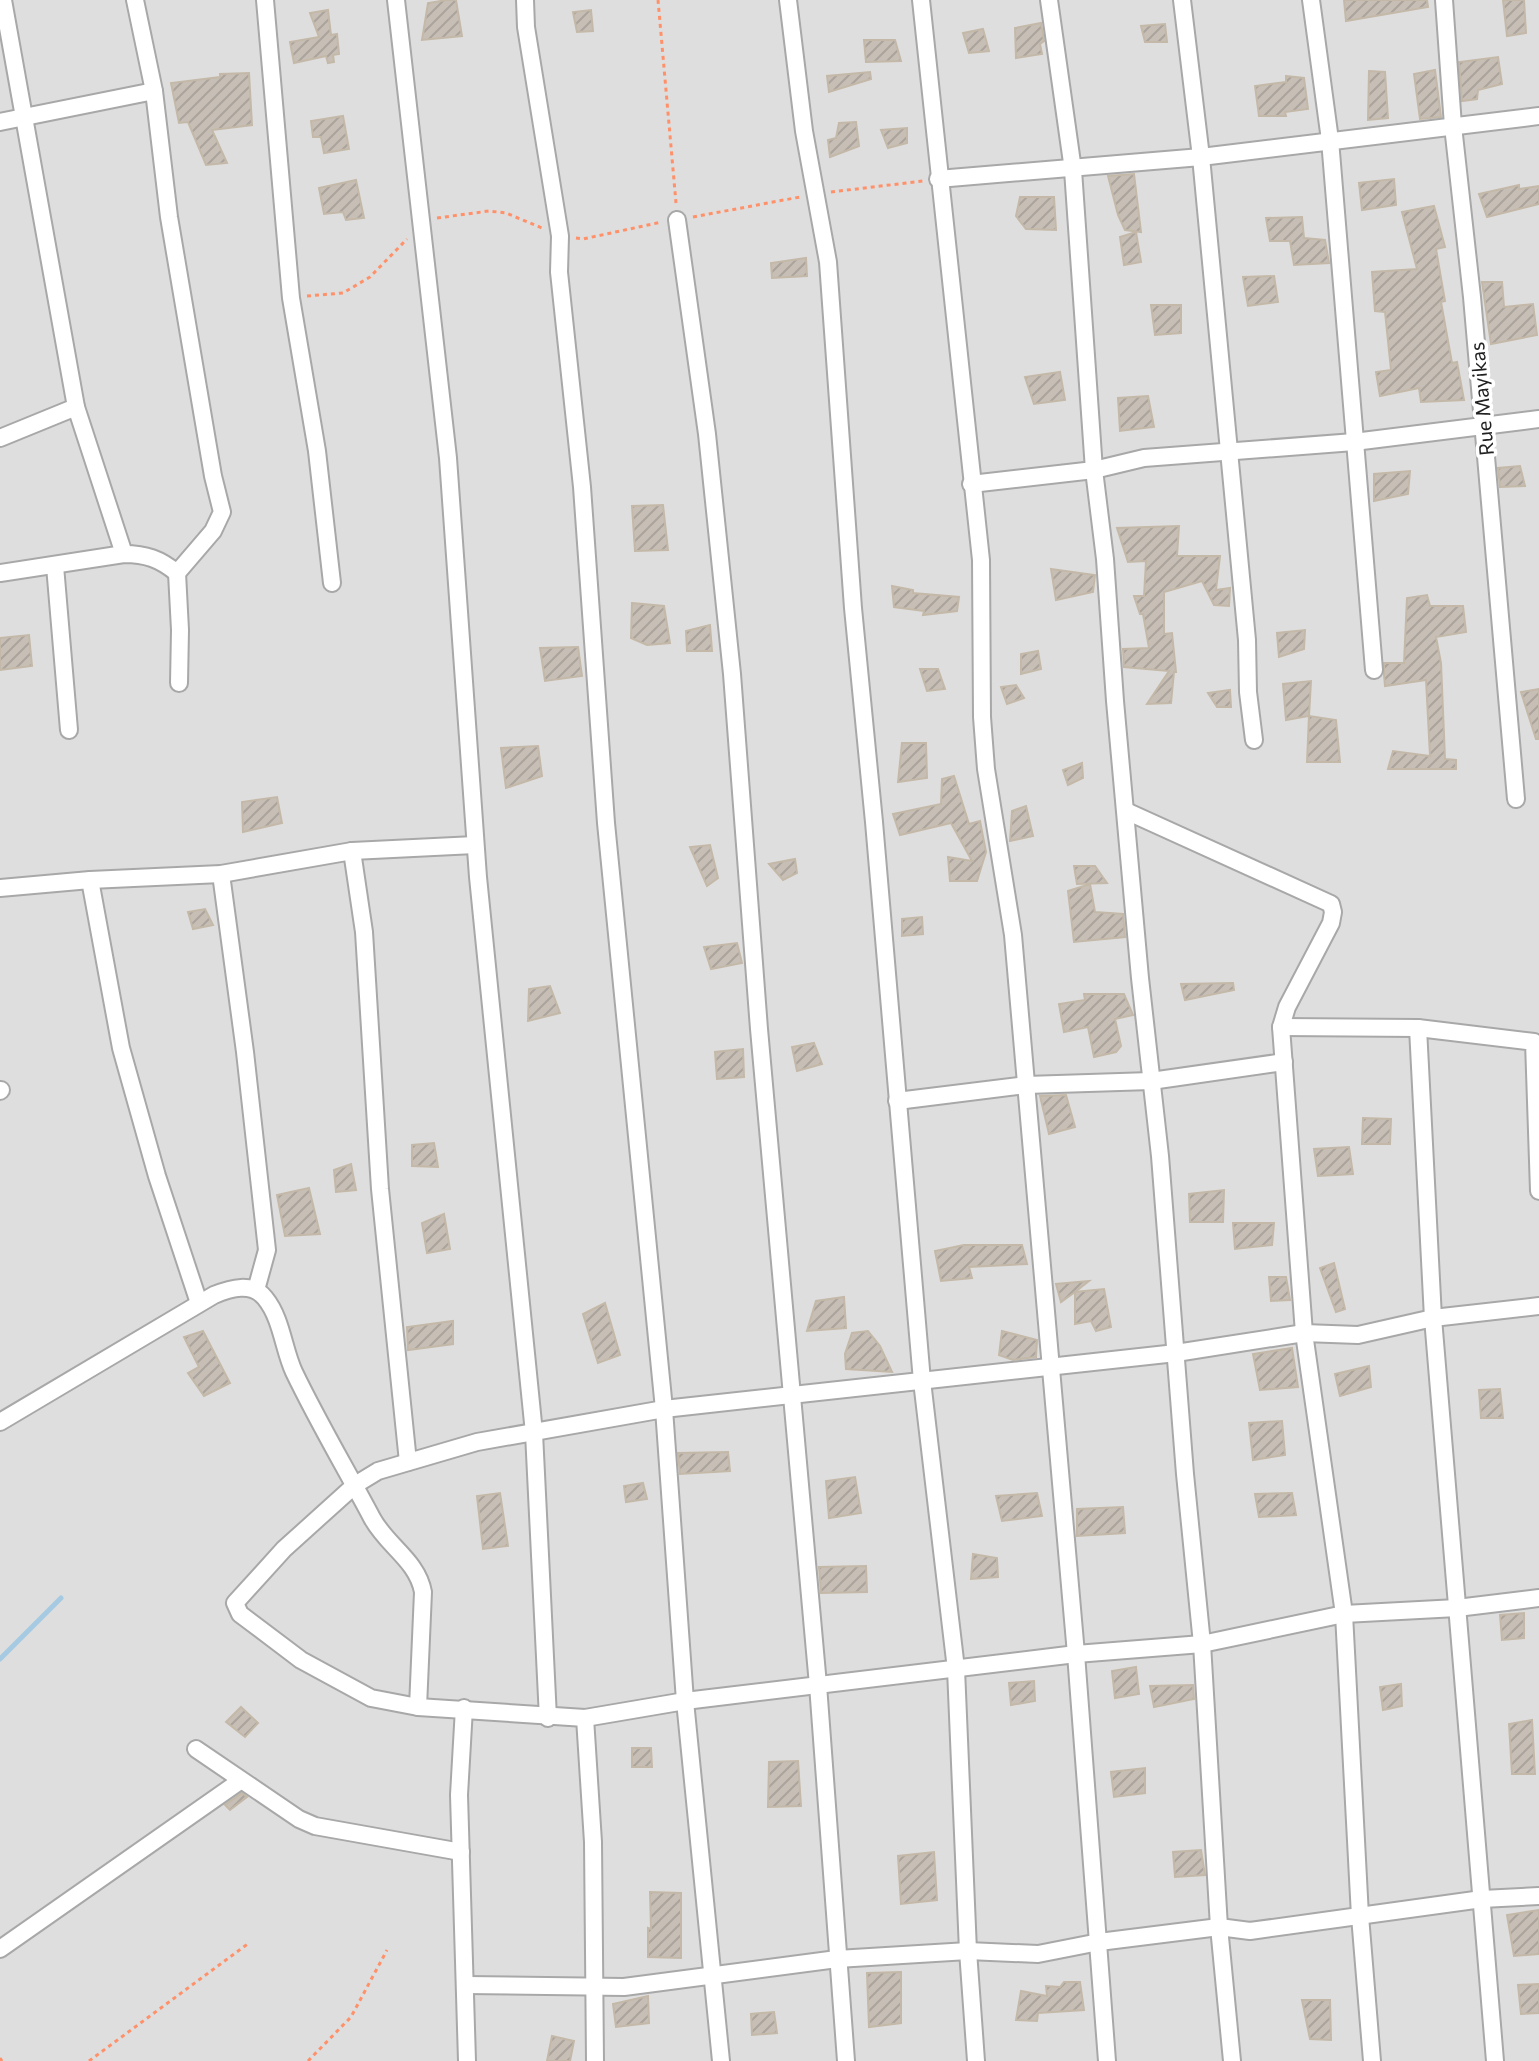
<svg xmlns="http://www.w3.org/2000/svg" width="1539" height="2061" font-family="Commissioner,sans-serif">
<style>
.residential{fill:#dfdede}
.lines{fill:none;stroke-linecap:round;stroke-linejoin:round}
.stream{stroke:#a5cae1;stroke-width:5}
.building{fill:url(#building-hatch);stroke:#c4b9a8;stroke-width:2}
.street-casing{stroke:#a8a8a8;stroke-width:20}
.path{stroke:#ff916a;stroke-width:3;stroke-dasharray:4 4;stroke-linecap:butt}
.street{stroke:#fff;stroke-width:16}
.labels{text-anchor:middle;dominant-baseline:central;stroke-width:7;stroke-linejoin:round;paint-order:stroke}
.street-label{font-size:20px;fill:#212121;stroke:#fff}
</style>
<defs>
<pattern id="building-hatch" width="6" height="6" patternUnits="userSpaceOnUse" patternTransform="scale(2)"><rect width="6" height="6" fill="#c7bfb6"/><path d="M-1 1l2-2M0 6l6-6M5 7l2-2" fill="none" stroke="#aba49c"/></pattern>
</defs>
<rect width="100%" height="100%" fill="#f1f0e7"/>
<rect class="residential" x="0" y="0" width="1539" height="2061"/>
<g class="lines">
<polyline class="stream" points="0,1659 61,1598"/>
</g>
<g class="building">
<polygon points="447,0 456,0 462,36 422,40 428,3"/>
<polygon points="1344,0 1427,0 1428,7 1346,21"/>
<polygon points="1503,0 1524,0 1526,33 1507,36"/>
<polygon points="328,10 331,35 337,34 339,54 333,55 334,62 328,63 326,56 294,63 290,42 319,37 310,13"/>
<polygon points="591,10 593,31 577,32 573,12"/>
<polygon points="1041,23 1044,41 1040,44 1042,54 1016,58 1015,28"/>
<polygon points="1165,24 1167,42 1145,42 1141,26"/>
<polygon points="983,29 989,51 969,53 963,33"/>
<polygon points="864,40 895,40 901,61 866,62"/>
<polygon points="1498,57 1502,84 1478,90 1477,99 1462,101 1459,62"/>
<polygon points="1435,70 1441,117 1420,119 1414,74"/>
<polygon points="1369,71 1385,72 1388,118 1368,120"/>
<polygon points="870,72 871,79 829,92 827,76"/>
<polygon points="249,73 252,125 212,130 227,163 206,165 188,122 179,123 171,83 220,77 220,74"/>
<polygon points="1286,76 1304,78 1308,109 1285,112 1286,116 1259,116 1255,86 1286,82"/>
<polygon points="343,116 349,149 324,153 321,137 313,137 311,121"/>
<polygon points="856,122 859,146 830,157 828,140 836,138 839,123"/>
<polygon points="907,128 907,143 888,148 881,130"/>
<polygon points="1134,174 1141,232 1125,230 1118,215 1108,176"/>
<polygon points="1394,179 1396,205 1362,210 1359,183"/>
<polygon points="356,180 364,218 346,220 343,212 324,214 319,188"/>
<polygon points="1519,185 1519,189 1539,186 1539,204 1487,217 1479,194"/>
<polygon points="1020,197 1054,197 1056,230 1026,229 1016,216"/>
<polygon points="1434,206 1445,247 1436,249 1445,301 1441,302 1452,363 1457,362 1464,400 1421,402 1419,388 1380,396 1376,372 1391,370 1385,312 1375,311 1372,272 1417,269 1402,212"/>
<polygon points="1302,217 1304,238 1325,240 1329,263 1294,265 1290,241 1270,241 1266,218"/>
<polygon points="1136,232 1141,262 1124,265 1120,237"/>
<polygon points="806,258 807,276 772,278 771,263"/>
<polygon points="1274,276 1278,302 1248,306 1243,277"/>
<polygon points="1482,282 1502,282 1504,307 1533,304 1537,335 1491,344"/>
<polygon points="1151,305 1181,305 1181,333 1155,335"/>
<polygon points="1060,372 1065,400 1034,404 1025,377"/>
<polygon points="1148,396 1154,427 1120,431 1118,398"/>
<polygon points="1520,466 1525,486 1500,487 1498,468"/>
<polygon points="1410,471 1408,494 1374,501 1374,474"/>
<polygon points="663,505 668,550 635,551 632,506"/>
<polygon points="1179,526 1177,556 1220,556 1216,590 1230,588 1229,606 1214,605 1202,581 1164,592 1164,634 1172,633 1176,672 1174,672 1171,703 1147,704 1169,671 1124,667 1123,649 1149,648 1143,614 1140,614 1134,596 1144,596 1146,561 1128,562 1117,528"/>
<polygon points="1051,569 1095,575 1093,592 1056,600"/>
<polygon points="892,586 913,590 913,593 959,597 957,611 923,615 924,611 894,607"/>
<polygon points="1427,595 1430,606 1463,606 1466,632 1436,637 1441,663 1445,759 1456,760 1456,769 1388,769 1393,751 1430,756 1426,680 1385,686 1384,675 1384,663 1404,663 1407,598"/>
<polygon points="632,603 664,606 670,643 647,645 631,638"/>
<polygon points="710,625 712,651 687,651 686,631"/>
<polygon points="1305,630 1304,649 1279,657 1277,633"/>
<polygon points="29,635 32,666 0,670 0,638"/>
<polygon points="578,647 582,676 545,681 540,648"/>
<polygon points="1038,651 1041,669 1021,674 1021,654"/>
<polygon points="920,669 938,669 945,689 927,691"/>
<polygon points="1311,681 1309,716 1286,720 1283,684"/>
<polygon points="1016,685 1024,698 1007,704 1001,687"/>
<polygon points="1539,689 1539,739 1536,739 1521,692"/>
<polygon points="1230,690 1231,707 1217,707 1208,693"/>
<polygon points="1309,716 1336,720 1340,762 1307,762"/>
<polygon points="902,743 926,743 927,778 898,782"/>
<polygon points="538,746 542,776 506,788 501,748"/>
<polygon points="1082,763 1083,778 1068,785 1063,770"/>
<polygon points="954,776 969,824 980,821 986,852 977,881 950,881 948,857 972,861 951,823 900,835 893,814 941,804 942,779"/>
<polygon points="277,797 282,823 243,832 242,802"/>
<polygon points="1026,806 1033,836 1010,841 1012,811"/>
<polygon points="710,845 718,878 707,886 690,847"/>
<polygon points="795,859 797,873 783,880 769,864"/>
<polygon points="1074,866 1095,866 1107,883 1077,884"/>
<polygon points="1090,884 1095,912 1123,914 1125,937 1074,942 1068,891"/>
<polygon points="205,909 213,925 193,929 188,912"/>
<polygon points="922,917 923,934 902,936 902,919"/>
<polygon points="737,943 742,963 711,969 704,947"/>
<polygon points="1233,983 1234,990 1185,1000 1181,984"/>
<polygon points="550,986 560,1013 528,1021 529,989"/>
<polygon points="1084,994 1124,994 1133,1015 1115,1019 1121,1046 1116,1052 1094,1057 1088,1027 1064,1032 1059,1004 1085,1000"/>
<polygon points="814,1043 822,1064 797,1071 792,1047"/>
<polygon points="743,1049 744,1077 717,1079 715,1052"/>
<polygon points="1066,1095 1075,1127 1049,1134 1040,1096"/>
<polygon points="1363,1118 1391,1119 1390,1144 1362,1144"/>
<polygon points="434,1143 438,1167 412,1166 412,1145"/>
<polygon points="1349,1147 1353,1174 1318,1176 1314,1149"/>
<polygon points="351,1164 356,1190 336,1192 334,1170"/>
<polygon points="309,1188 320,1234 285,1236 277,1195"/>
<polygon points="1224,1190 1223,1222 1190,1222 1189,1194"/>
<polygon points="444,1214 450,1249 427,1253 422,1223"/>
<polygon points="1233,1223 1274,1223 1272,1245 1235,1249"/>
<polygon points="964,1245 1022,1245 1027,1264 969,1267 972,1278 941,1281 935,1251"/>
<polygon points="1334,1263 1345,1309 1336,1312 1320,1268"/>
<polygon points="1269,1277 1286,1277 1290,1300 1271,1301"/>
<polygon points="1089,1281 1075,1292 1061,1302 1056,1284"/>
<polygon points="1104,1289 1111,1327 1096,1331 1091,1321 1075,1324 1075,1292"/>
<polygon points="844,1297 846,1328 807,1331 816,1301"/>
<polygon points="605,1303 620,1355 598,1363 583,1314"/>
<polygon points="453,1321 453,1344 408,1350 407,1327"/>
<polygon points="203,1331 230,1383 204,1396 188,1373 199,1367 184,1337"/>
<polygon points="868,1331 880,1346 892,1372 846,1369 845,1354 852,1333"/>
<polygon points="1002,1331 1037,1340 1036,1357 1013,1360 999,1355"/>
<polygon points="1292,1348 1298,1387 1260,1390 1253,1354"/>
<polygon points="1369,1366 1371,1387 1340,1396 1335,1374"/>
<polygon points="1500,1389 1503,1418 1481,1418 1479,1390"/>
<polygon points="1282,1421 1285,1455 1253,1460 1249,1423"/>
<polygon points="728,1452 730,1471 680,1474 678,1453"/>
<polygon points="855,1477 861,1513 829,1518 826,1481"/>
<polygon points="643,1483 647,1499 626,1502 624,1486"/>
<polygon points="500,1493 508,1546 483,1549 477,1496"/>
<polygon points="1037,1493 1042,1516 1002,1521 996,1496"/>
<polygon points="1292,1493 1296,1515 1259,1517 1255,1494"/>
<polygon points="1123,1507 1125,1533 1077,1536 1077,1509"/>
<polygon points="973,1554 997,1558 998,1577 971,1579"/>
<polygon points="866,1566 867,1592 821,1593 819,1567"/>
<polygon points="1524,1613 1524,1638 1502,1640 1500,1615"/>
<polygon points="1136,1667 1139,1694 1115,1698 1112,1671"/>
<polygon points="1034,1681 1035,1701 1011,1705 1009,1683"/>
<polygon points="1401,1684 1402,1706 1383,1710 1380,1687"/>
<polygon points="1193,1685 1194,1699 1154,1707 1150,1686"/>
<polygon points="241,1707 258,1723 245,1737 226,1722"/>
<polygon points="1532,1720 1535,1774 1512,1774 1509,1724"/>
<polygon points="632,1748 651,1748 652,1767 632,1767"/>
<polygon points="798,1761 801,1806 768,1807 769,1762"/>
<polygon points="1145,1768 1145,1793 1114,1797 1111,1772"/>
<polygon points="242,1793 247,1797 230,1810 225,1805"/>
<polygon points="1201,1850 1205,1875 1175,1877 1173,1852"/>
<polygon points="934,1852 937,1900 901,1904 898,1856"/>
<polygon points="650,1892 681,1893 681,1958 648,1957 648,1928 651,1929"/>
<polygon points="1539,1910 1539,1954 1514,1956 1507,1915"/>
<polygon points="901,1972 901,2023 869,2027 867,1973"/>
<polygon points="1064,1982 1080,1982 1084,2010 1038,2013 1037,2021 1016,2020 1021,1991 1047,1996 1046,1986 1060,1987"/>
<polygon points="1539,1984 1539,2013 1521,2014 1518,1985"/>
<polygon points="648,1996 649,2023 616,2027 613,2004"/>
<polygon points="1302,2000 1330,2000 1331,2040 1310,2039"/>
<polygon points="774,2012 777,2033 752,2035 751,2014"/>
<polygon points="552,2036 574,2041 570,2061 547,2061"/>
</g>
<g class="lines">
<g class="street-casing">
<g id="street">
<polyline points="3,0 76,407 124,554"/>
<polyline points="265,0 291,298 317,451 332,583"/>
<polyline points="396,0 448,458 478,877 534,1433 548,1718"/>
<polyline points="525,0 526,27 560,236 559,272 582,487 606,823 664,1409 685,1701 721,2061"/>
<polyline points="788,0 804,131 828,262 853,608 874,822 922,1381 956,1669 968,1951 976,2061"/>
<polyline points="921,0 981,560 982,717 986,769 1013,935 1076,1654 1107,2061"/>
<polyline points="1049,0 1073,170 1094,470 1105,559 1115,701 1140,978 1160,1156 1185,1474 1202,1644 1219,1927 1232,2061"/>
<polyline points="1182,0 1201,157 1247,640 1248,692 1254,740"/>
<polyline points="1311,0 1330,140 1374,670"/>
<polyline points="1444,0 1453,126 1472,297 1516,799"/>
<polyline points="0,122 154,91"/>
<polyline points="938,179 1201,157 1539,116"/>
<polyline points="677,220 707,434 732,674 759,1029 818,1685 846,2061"/>
<polyline points="0,438 76,407"/>
<polyline points="971,484 1094,470 1144,458 1354,442 1539,419"/>
<polyline points="55,566 69,730"/>
<path d="M0,573L124,554C146,554 160,559 177,573L213,531L222,512L213,476L169,217L154,91L135,0"/>
<polyline points="177,573 180,630 179,683"/>
<polyline points="1126,811 1331,904 1333,912 1331,923 1287,1007 1281,1027 1304,1333 1344,1614 1360,1916 1372,2061"/>
<polyline points="352,851 364,932 380,1189 408,1462"/>
<polyline points="221,874 245,1052 267,1250 256,1290"/>
<polyline points="90,880 121,1048 157,1176 199,1303"/>
<polyline points="0,888 90,880 221,874 352,851 475,845"/>
<polyline points="1281,1027 1418,1028 1534,1042 1539,1191"/>
<polyline points="1418,1028 1433,1318 1495,2061"/>
<polyline points="0,1091 1,1090"/>
<polyline points="897,1101 1026,1085 1151,1081 1284,1062"/>
<polyline points="1539,1306 1433,1318 1358,1335 1304,1333 1176,1353 664,1409 477,1442 378,1471 355,1485 284,1549 235,1603 240,1614 301,1660 371,1698 418,1707 585,1718 685,1701 1076,1654 1202,1644 1344,1614 1457,1608 1539,1598"/>
<path d="M0,1422L214,1295C231,1288 252,1282 265,1298C282,1319 283,1348 294,1372C318,1422 346,1469 372,1518C387,1546 417,1560 423,1592L418,1707"/>
<polyline points="464,1708 459,1795 467,2061"/>
<polyline points="585,1718 593,1842 595,2061"/>
<polyline points="196,1749 299,1819 315,1826 461,1852"/>
<polyline points="0,1949 240,1781"/>
<polyline points="465,1985 624,1987 837,1959 968,1951 1038,1954 1099,1942 1219,1927 1250,1931 1482,1899 1539,1896"/>
</g>
</g>
<g class="path">
<polyline points="658,0 676,203"/>
<polyline points="831,192 923,181"/>
<polyline points="693,217 800,197"/>
<polyline points="437,218 489,211 506,213 542,228"/>
<polyline points="576,238 583,239 662,222"/>
<polyline points="307,296 343,293 370,277 407,239"/>
<polyline points="0,2058 2,2061"/>
<polyline points="89,2061 249,1943"/>
<polyline points="308,2061 351,2017 387,1950"/>
</g>
<use href="#street" class="street"/>
</g>
<g class="labels">
<g class="street-label">
<text transform="translate(1481 399) rotate(-95)">Rue Mayikas</text>
</g>
</g>
</svg>
